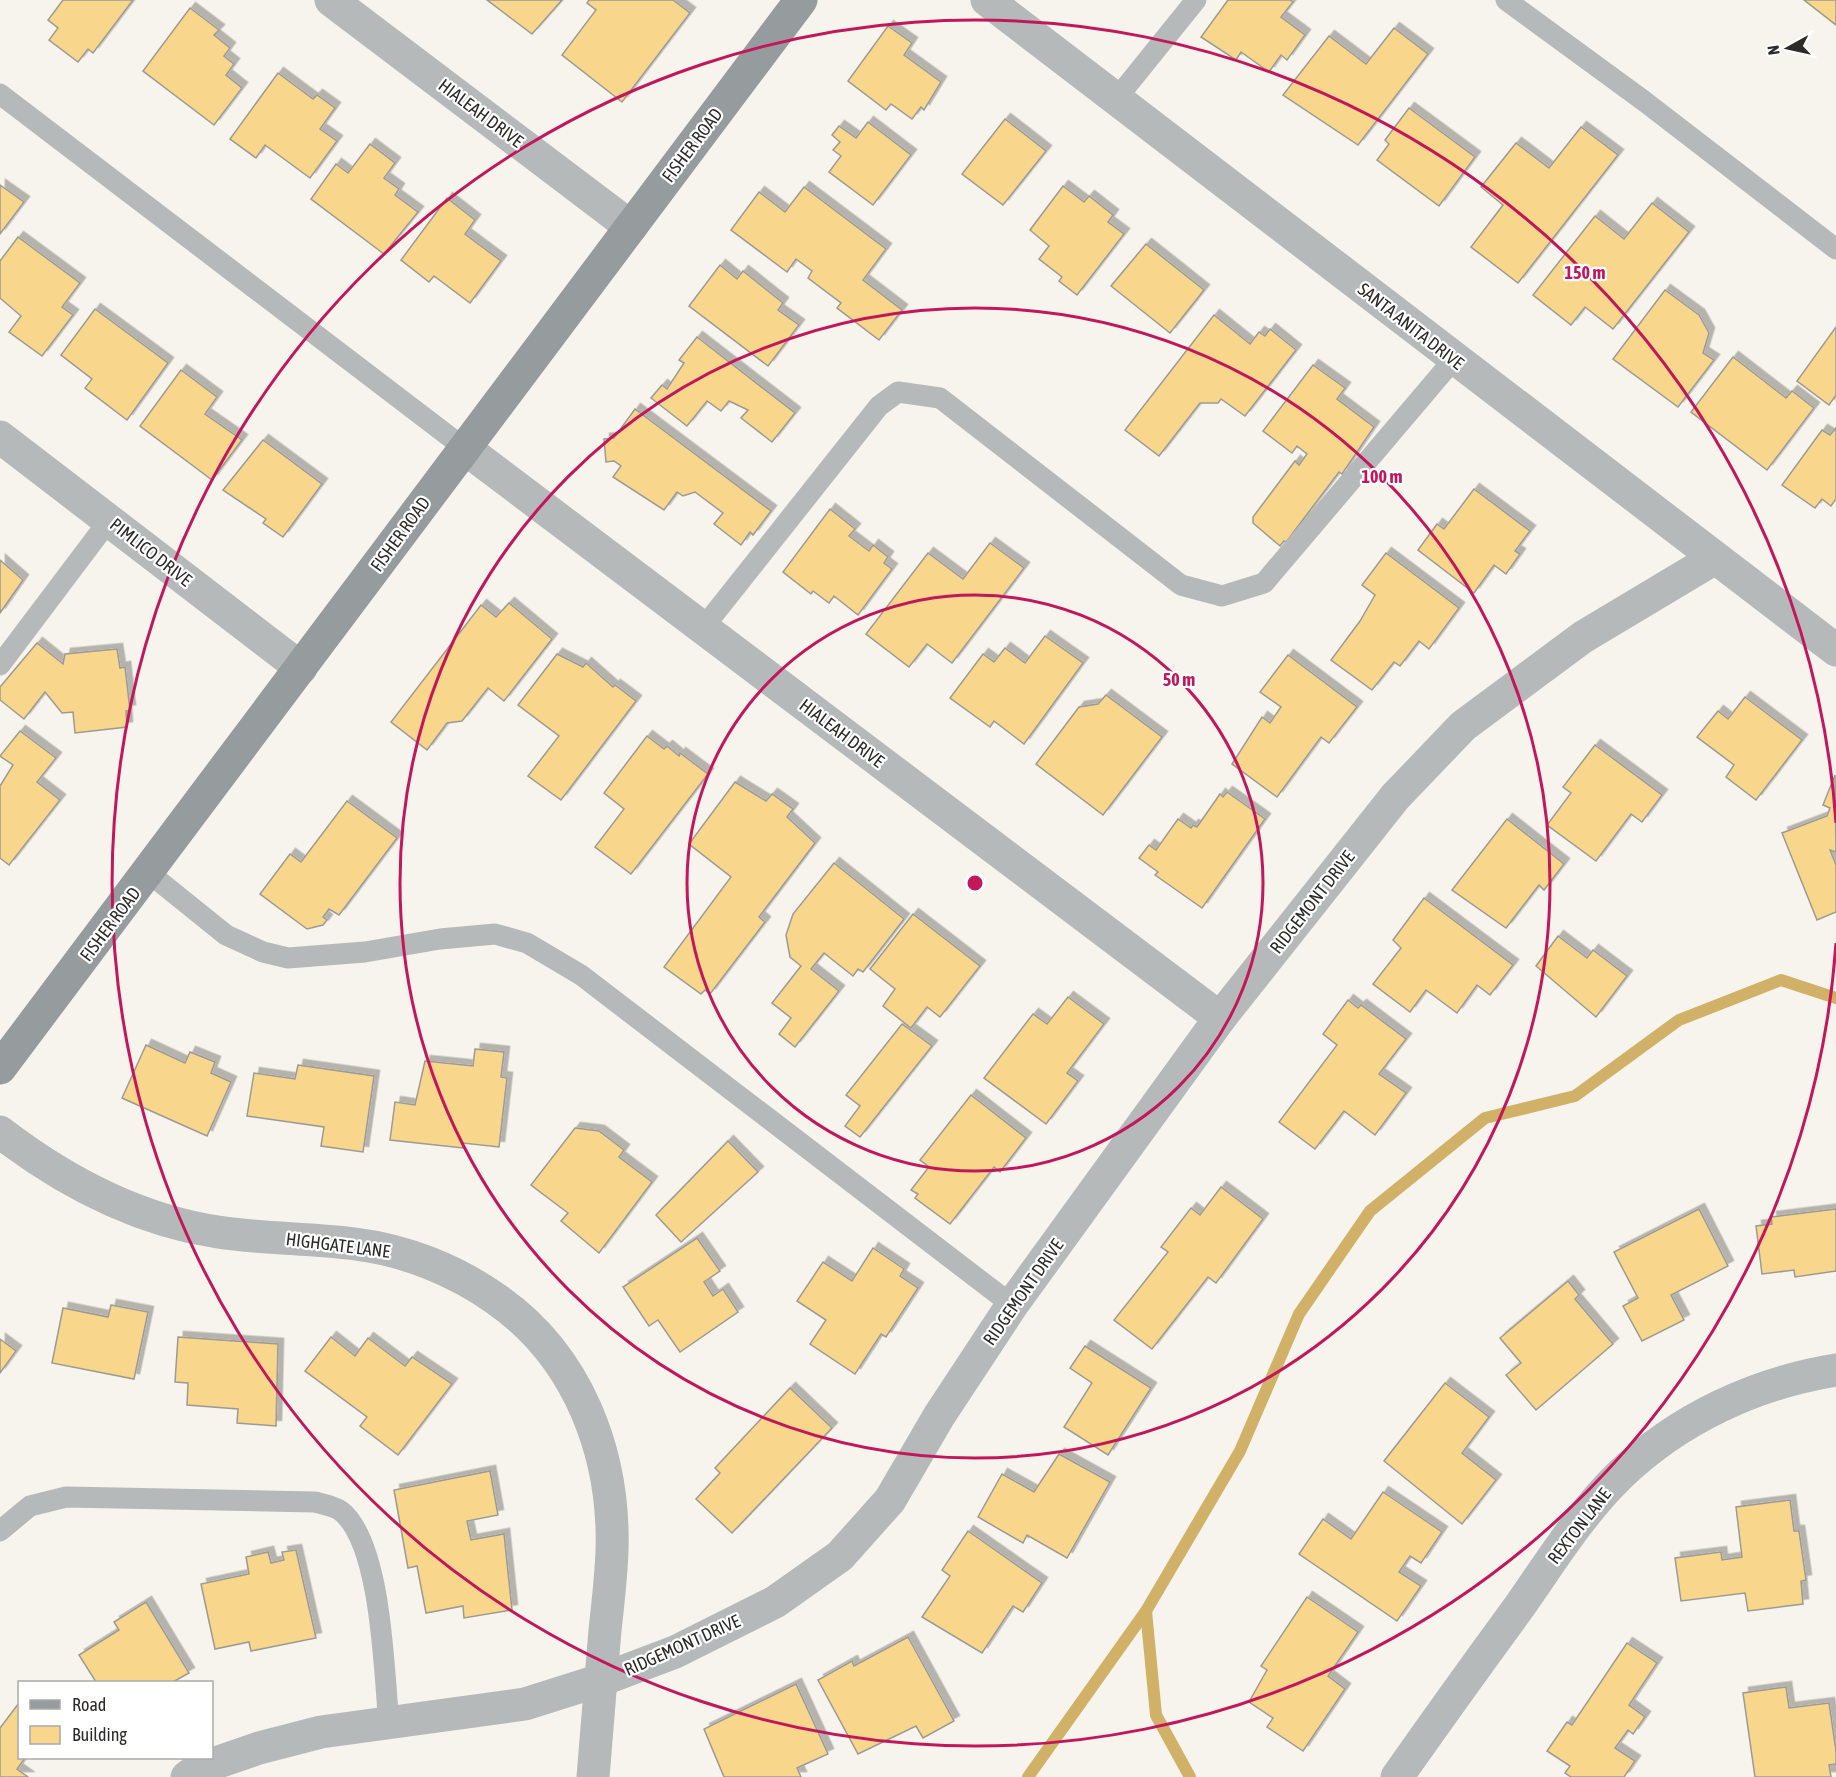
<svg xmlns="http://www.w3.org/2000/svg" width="1836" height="1777" font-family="'Asap Condensed',sans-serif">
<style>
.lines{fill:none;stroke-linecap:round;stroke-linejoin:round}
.stream{stroke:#d1b167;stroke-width:12}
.building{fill:#f8d78d;stroke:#9d9a93;stroke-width:1.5;filter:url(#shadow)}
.lane{stroke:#b5b9ba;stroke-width:21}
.street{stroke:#b5b9ba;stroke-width:33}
.secondary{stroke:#969c9d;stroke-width:33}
.ring{fill:none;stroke:#c2185b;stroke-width:3}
.labels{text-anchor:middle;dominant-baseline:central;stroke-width:4.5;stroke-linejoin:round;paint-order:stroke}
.street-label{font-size:18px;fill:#2d2b29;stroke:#fff}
.centre{fill:#c2185b;stroke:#fff;stroke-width:3}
.ring-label{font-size:18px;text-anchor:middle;font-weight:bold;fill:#c2185b;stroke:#fff;stroke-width:4.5;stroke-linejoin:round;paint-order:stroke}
</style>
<defs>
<filter id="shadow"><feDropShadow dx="5.5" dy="-5.5" stdDeviation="0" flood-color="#0004"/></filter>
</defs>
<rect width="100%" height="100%" fill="#f7f4ed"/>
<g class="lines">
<g class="stream">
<polyline points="1146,1611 1156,1715 1190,1777"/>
<polyline points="1028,1777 1146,1611 1240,1451 1299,1314 1370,1211 1485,1118 1575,1096 1679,1020 1781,980 1836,998"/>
</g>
</g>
<g class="building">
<polygon points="63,0 133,0 93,53 88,49 78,62 49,40 58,28 48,20"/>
<polygon points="487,0 562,0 532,34"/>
<polygon points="589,0 673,0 690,13 622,102 562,55 596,10 587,3"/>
<polygon points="1228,0 1290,0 1293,2 1281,17 1305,35 1287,60 1281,55 1269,72 1241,52 1236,60 1201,37"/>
<polygon points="1804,0 1836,0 1836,25"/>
<polygon points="190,8 219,30 214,35 230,48 224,56 234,64 226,75 242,88 214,125 143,71"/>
<polygon points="888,26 912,43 904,55 941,82 924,110 921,107 912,119 891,104 886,110 848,81"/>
<polygon points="1394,28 1428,54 1358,145 1283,95 1329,36 1366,64"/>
<polygon points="278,73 313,99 317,95 335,108 320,129 337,141 310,178 265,145 256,158 230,139"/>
<polygon points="1409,108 1475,157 1439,206 1377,160 1389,144 1385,140"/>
<polygon points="1005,119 1046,151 1003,205 962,174"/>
<polygon points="868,122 911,155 873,205 829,172 841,156 833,150 840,142 832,135 839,126 856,138"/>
<polygon points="1581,127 1618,155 1518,283 1471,247 1503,205 1481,187 1516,143 1549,168"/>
<polygon points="370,144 395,163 384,178 399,189 395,195 418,212 384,254 311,199 336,164 348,173"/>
<polygon points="0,185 24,202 0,234"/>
<polygon points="1063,186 1084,202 1089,196 1113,215 1108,222 1124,234 1077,295 1059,281 1062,277 1039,259 1049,246 1030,230"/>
<polygon points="804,187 886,249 863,280 902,310 879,340 837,308 841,303 808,278 812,271 796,259 787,272 731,230 759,192 785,212"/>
<polygon points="447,198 475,220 465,234 501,261 470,303 434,276 429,282 401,260"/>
<polygon points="1652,203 1689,232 1613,329 1585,307 1571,325 1533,295 1595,216 1624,239"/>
<polygon points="18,237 80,283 62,307 73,315 42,356 9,332 21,316 0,298 0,261"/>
<polygon points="1146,244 1204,290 1170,333 1111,286"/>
<polygon points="720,265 737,279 743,271 783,303 778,310 799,325 768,366 689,306"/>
<polygon points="1665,290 1699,315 1709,333 1703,353 1714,360 1678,407 1613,359"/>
<polygon points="95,309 168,363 127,420 85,388 92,379 61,355"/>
<polygon points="1214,315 1250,344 1259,332 1265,336 1270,329 1296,350 1245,416 1221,399 1218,403 1200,403 1159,456 1125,430"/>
<polygon points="1836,327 1836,395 1829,405 1797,381"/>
<polygon points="697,337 795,413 772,442 741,418 748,410 729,401 721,411 707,401 687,426 651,398 662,385 667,389 684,363 679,360"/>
<polygon points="1733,357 1786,398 1792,391 1814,408 1767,470 1691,412"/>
<polygon points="1313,365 1345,388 1337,399 1374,427 1342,474 1339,472 1286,542 1284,541 1280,546 1253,523 1253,517 1295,461 1299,465 1307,454 1297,446 1292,453 1263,431"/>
<polygon points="181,370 217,397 205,414 242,440 212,480 140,426"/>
<polygon points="635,409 771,511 753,535 750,532 741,545 714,524 723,513 695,492 683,496 677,492 664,510 613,477 621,466 614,461 606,462 604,439 614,438"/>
<polygon points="1836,428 1836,499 1831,506 1822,499 1815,508 1782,485 1822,430 1830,435"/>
<polygon points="263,440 322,484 283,537 263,523 266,519 223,490"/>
<polygon points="1474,489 1530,531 1515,551 1520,554 1506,574 1494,565 1474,593 1418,550 1437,524 1444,529"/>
<polygon points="830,509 855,529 849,536 869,551 873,545 888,557 884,563 892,569 858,615 834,596 829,603 813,591 811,594 783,572"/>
<polygon points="990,543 1024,568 952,663 927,644 909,667 866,634 928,553 963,579"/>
<polygon points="1386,553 1459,608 1429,649 1419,641 1400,666 1394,662 1372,690 1331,660 1360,621 1375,595 1362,585"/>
<polygon points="0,560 23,580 0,613"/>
<polygon points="509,603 552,639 504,701 488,688 462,721 447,723 427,750 391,722 481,605 496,617"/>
<polygon points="1045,636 1083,663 1024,744 994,721 990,727 950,698 983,654 994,662 1005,648 1025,663"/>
<polygon points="37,643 63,664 65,654 117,649 120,668 125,667 130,710 126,711 127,727 75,733 73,712 62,713 45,692 24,719 0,700 0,687"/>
<polygon points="557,654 583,667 586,663 613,687 615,685 636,701 561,800 528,776 559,736 518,705"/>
<polygon points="1288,655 1357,707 1329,743 1321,737 1277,797 1232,764 1262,717 1270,723 1281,707 1260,692"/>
<polygon points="1106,695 1162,737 1103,815 1036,764 1079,707 1098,704"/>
<polygon points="1745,697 1802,740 1756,800 1726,777 1734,765 1697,737 1718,711 1728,719"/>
<polygon points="20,731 56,758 37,782 60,800 9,865 0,858 0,786 13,765 0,756"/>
<polygon points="647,736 664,749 667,746 679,756 680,753 708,774 631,874 595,847 624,809 604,793"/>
<polygon points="1595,745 1662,795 1642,822 1631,814 1596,861 1547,825 1571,793 1563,787"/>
<polygon points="1835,775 1836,852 1830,850 1836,865 1836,912 1817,920 1782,833 1827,816 1830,808 1823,805"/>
<polygon points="735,782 766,801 772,794 793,809 787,817 815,843 759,917 765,922 710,994 705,990 701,994 664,967 731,877 689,844"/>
<polygon points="1227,792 1265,819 1202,908 1155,875 1158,872 1139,858 1149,845 1156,850 1178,819 1191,828 1193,825 1197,827 1220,794 1223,797"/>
<polygon points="347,801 397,838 339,915 329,909 323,917 327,920 323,925 307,929 260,894 290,854 301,862"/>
<polygon points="1507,819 1564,864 1544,890 1539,885 1506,928 1452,890"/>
<polygon points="834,863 904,919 863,972 858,969 853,976 824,953 811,969 839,991 795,1047 779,1034 791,1018 772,1003 801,966 790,957 786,935 793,914"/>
<polygon points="1424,898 1513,965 1490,995 1477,985 1457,1013 1426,990 1410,1012 1373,984 1401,948 1393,940"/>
<polygon points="913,914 980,966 940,1017 927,1007 911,1028 883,1006 895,989 870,969"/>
<polygon points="1558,936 1587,958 1593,950 1627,976 1596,1017 1536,966"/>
<polygon points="1068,997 1104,1024 1067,1073 1078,1081 1046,1124 984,1078 1033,1014 1047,1024"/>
<polygon points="1348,1000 1358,1008 1361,1005 1406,1039 1379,1074 1406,1093 1375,1135 1344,1111 1315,1149 1279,1122 1337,1045 1323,1034"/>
<polygon points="902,1024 932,1046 860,1137 845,1126 860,1106 846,1095"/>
<polygon points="146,1045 185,1063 190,1052 215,1062 211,1073 231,1082 207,1136 122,1098"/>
<polygon points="475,1049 504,1052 501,1077 507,1078 499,1147 463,1143 463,1148 390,1140 395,1102 415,1105 425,1061 473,1066"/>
<polygon points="298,1065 374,1076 363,1152 321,1146 324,1127 247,1116 254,1073 295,1079"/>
<polygon points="971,1095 1026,1138 1000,1172 994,1167 950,1224 915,1198 918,1194 911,1190 929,1167 920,1160"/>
<polygon points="575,1128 599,1131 624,1150 619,1157 652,1182 599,1253 561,1221 568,1213 531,1185"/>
<polygon points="728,1141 758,1172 681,1242 656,1215"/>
<polygon points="1221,1187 1263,1219 1216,1283 1208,1277 1152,1349 1114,1320 1168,1252 1161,1247 1191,1208 1200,1215"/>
<polygon points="1699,1209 1728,1266 1671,1295 1684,1320 1642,1341 1623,1306 1638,1298 1614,1252"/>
<polygon points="1836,1209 1836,1271 1795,1277 1794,1270 1762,1274 1756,1226 1772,1224 1771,1217"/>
<polygon points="697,1238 720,1271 704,1282 713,1296 723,1289 738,1312 680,1352 658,1320 649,1326 623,1287"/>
<polygon points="873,1248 904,1269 900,1276 918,1288 886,1337 881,1334 855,1374 810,1344 826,1320 797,1301 823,1262 852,1281"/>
<polygon points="1568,1281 1579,1295 1575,1299 1613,1344 1536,1410 1506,1375 1521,1363 1500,1338"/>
<polygon points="111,1305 148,1312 134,1379 52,1363 63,1308 108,1317"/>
<polygon points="178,1337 278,1344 276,1426 237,1423 238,1409 187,1405 188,1383 175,1382"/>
<polygon points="331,1337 355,1356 368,1338 405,1366 412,1357 452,1384 398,1455 360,1426 367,1417 305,1371"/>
<polygon points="0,1339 16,1351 0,1373"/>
<polygon points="1085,1346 1151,1388 1108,1455 1064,1427 1092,1383 1070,1368"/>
<polygon points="1445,1383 1489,1417 1462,1453 1496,1480 1462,1524 1384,1461"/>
<polygon points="790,1388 832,1428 732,1533 696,1499 720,1473 715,1468"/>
<polygon points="1059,1454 1110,1482 1067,1558 1027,1535 1023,1543 978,1517 1002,1474 1034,1492"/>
<polygon points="490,1471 498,1515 467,1521 471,1540 504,1534 512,1610 464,1618 463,1606 426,1613 417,1566 408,1568 394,1490"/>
<polygon points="1383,1492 1442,1532 1421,1563 1410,1556 1399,1572 1421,1586 1397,1621 1299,1554 1323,1519 1351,1539"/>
<polygon points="1790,1500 1794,1531 1799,1531 1806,1580 1801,1581 1803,1604 1748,1611 1745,1593 1681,1601 1675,1558 1721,1552 1722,1560 1742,1557 1736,1507"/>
<polygon points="968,1531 1042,1583 1023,1612 1013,1606 982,1653 922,1617 950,1576 942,1570"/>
<polygon points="296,1550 316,1638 251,1651 249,1642 215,1649 201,1584 249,1574 246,1557 268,1552 271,1563 284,1560 282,1552"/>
<polygon points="1307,1597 1358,1632 1328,1676 1345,1689 1303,1751 1267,1727 1273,1718 1249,1702 1267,1670 1261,1666"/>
<polygon points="146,1602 189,1673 173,1682 96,1682 79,1655 119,1630 114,1622"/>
<polygon points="908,1637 954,1721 923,1738 916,1726 858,1754 818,1680 852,1661 854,1666"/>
<polygon points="1627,1643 1657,1663 1629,1705 1645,1717 1633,1734 1628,1730 1615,1748 1635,1761 1624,1777 1571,1777 1565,1773 1570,1766 1547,1751 1567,1722 1572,1725"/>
<polygon points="796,1684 828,1754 797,1768 801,1777 724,1777 704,1729"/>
<polygon points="1786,1687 1789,1708 1829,1703 1836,1751 1836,1764 1829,1765 1831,1777 1755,1777 1743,1693"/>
<polygon points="19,1703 20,1758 25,1758 17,1769 28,1777 0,1777 0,1728"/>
</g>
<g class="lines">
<g class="lane">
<polyline points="1506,0 1644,101 1836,249"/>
<polyline points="0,94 463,447"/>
<polyline points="1117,98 1196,0"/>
<polyline points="703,628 879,406 898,392 940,398 1181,585 1222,596 1264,583 1454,359"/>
<polyline points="0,665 110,519"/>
<polyline points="149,873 226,935 263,952 288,958 365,952 440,939 495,934 527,943 581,975 1012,1305"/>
<path d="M0,1531L30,1506L66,1497L315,1502C323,1504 334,1506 341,1511C382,1544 384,1673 389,1725"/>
</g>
<g class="street">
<polyline points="331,0 631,227"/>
<polyline points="987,0 1836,650"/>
<polyline points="0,437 301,668"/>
<polyline points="463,447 1220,1018"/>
<path d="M0,1132C64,1181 138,1220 218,1232C263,1239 310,1238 355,1244C405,1250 455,1270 496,1299C578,1356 615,1453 612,1551C611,1577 608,1604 605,1630C601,1679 597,1728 593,1777"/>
<polyline points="187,1777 198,1769 259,1748 321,1732 525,1704 601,1680 675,1652 775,1602 840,1556 890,1500 939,1416 1012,1305 1220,1018 1395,797 1463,726 1583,637 1715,558"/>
<path d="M1397,1777C1437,1720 1478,1663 1519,1607C1550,1563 1580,1514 1619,1476C1678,1419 1755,1383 1836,1370"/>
</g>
<polyline class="secondary" points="0,1068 801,0"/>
</g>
<g class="ring">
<circle cx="975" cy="883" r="288"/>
<circle cx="975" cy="883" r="575"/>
<path d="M1836 943A863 863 0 1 1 1836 823"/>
</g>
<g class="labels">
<g class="street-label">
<text transform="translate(481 113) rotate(37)">HIALEAH DRIVE</text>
<text transform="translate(692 145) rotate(-53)">FISHER ROAD</text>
<text transform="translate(1411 326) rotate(38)">SANTA ANITA DRIVE</text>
<text transform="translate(400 534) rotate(-54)">FISHER ROAD</text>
<text transform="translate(151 552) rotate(38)">PIMLICO DRIVE</text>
<text transform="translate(842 733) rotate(37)">HIALEAH DRIVE</text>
<text transform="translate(1312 902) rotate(-52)">RIDGEMONT DRIVE</text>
<text transform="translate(110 924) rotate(-53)">FISHER ROAD</text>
<text transform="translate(338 1245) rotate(7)">HIGHGATE LANE</text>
<text transform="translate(1023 1292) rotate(-55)">RIDGEMONT DRIVE</text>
<text transform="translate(1579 1526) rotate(-52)">REXTON LANE</text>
<text transform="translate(682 1645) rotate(-24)">RIDGEMONT DRIVE</text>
</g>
</g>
<circle cx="975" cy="883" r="9" class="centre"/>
<g class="ring-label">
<text x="1585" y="279">150 m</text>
<text x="1382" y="483">100 m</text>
<text x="1179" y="686">50 m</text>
</g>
<rect x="18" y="1681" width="195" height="78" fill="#ffffff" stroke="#abaaa9" stroke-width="1.5"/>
<rect x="30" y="1700" width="30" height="9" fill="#969c9d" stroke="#abaaa9" stroke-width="1.5"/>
<text x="72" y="1711" font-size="18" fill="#2d2b29">Road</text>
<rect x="30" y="1726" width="30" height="18" fill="#f8d78d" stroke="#abaaa9" stroke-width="1.5"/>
<text x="72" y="1741" font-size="18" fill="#2d2b29">Building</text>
<g transform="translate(1788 48) rotate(262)" stroke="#ffffff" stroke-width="4.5" paint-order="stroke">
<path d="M0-4.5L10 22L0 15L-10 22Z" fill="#2d2b29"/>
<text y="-9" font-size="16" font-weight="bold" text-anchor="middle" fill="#2d2b29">N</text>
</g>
</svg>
